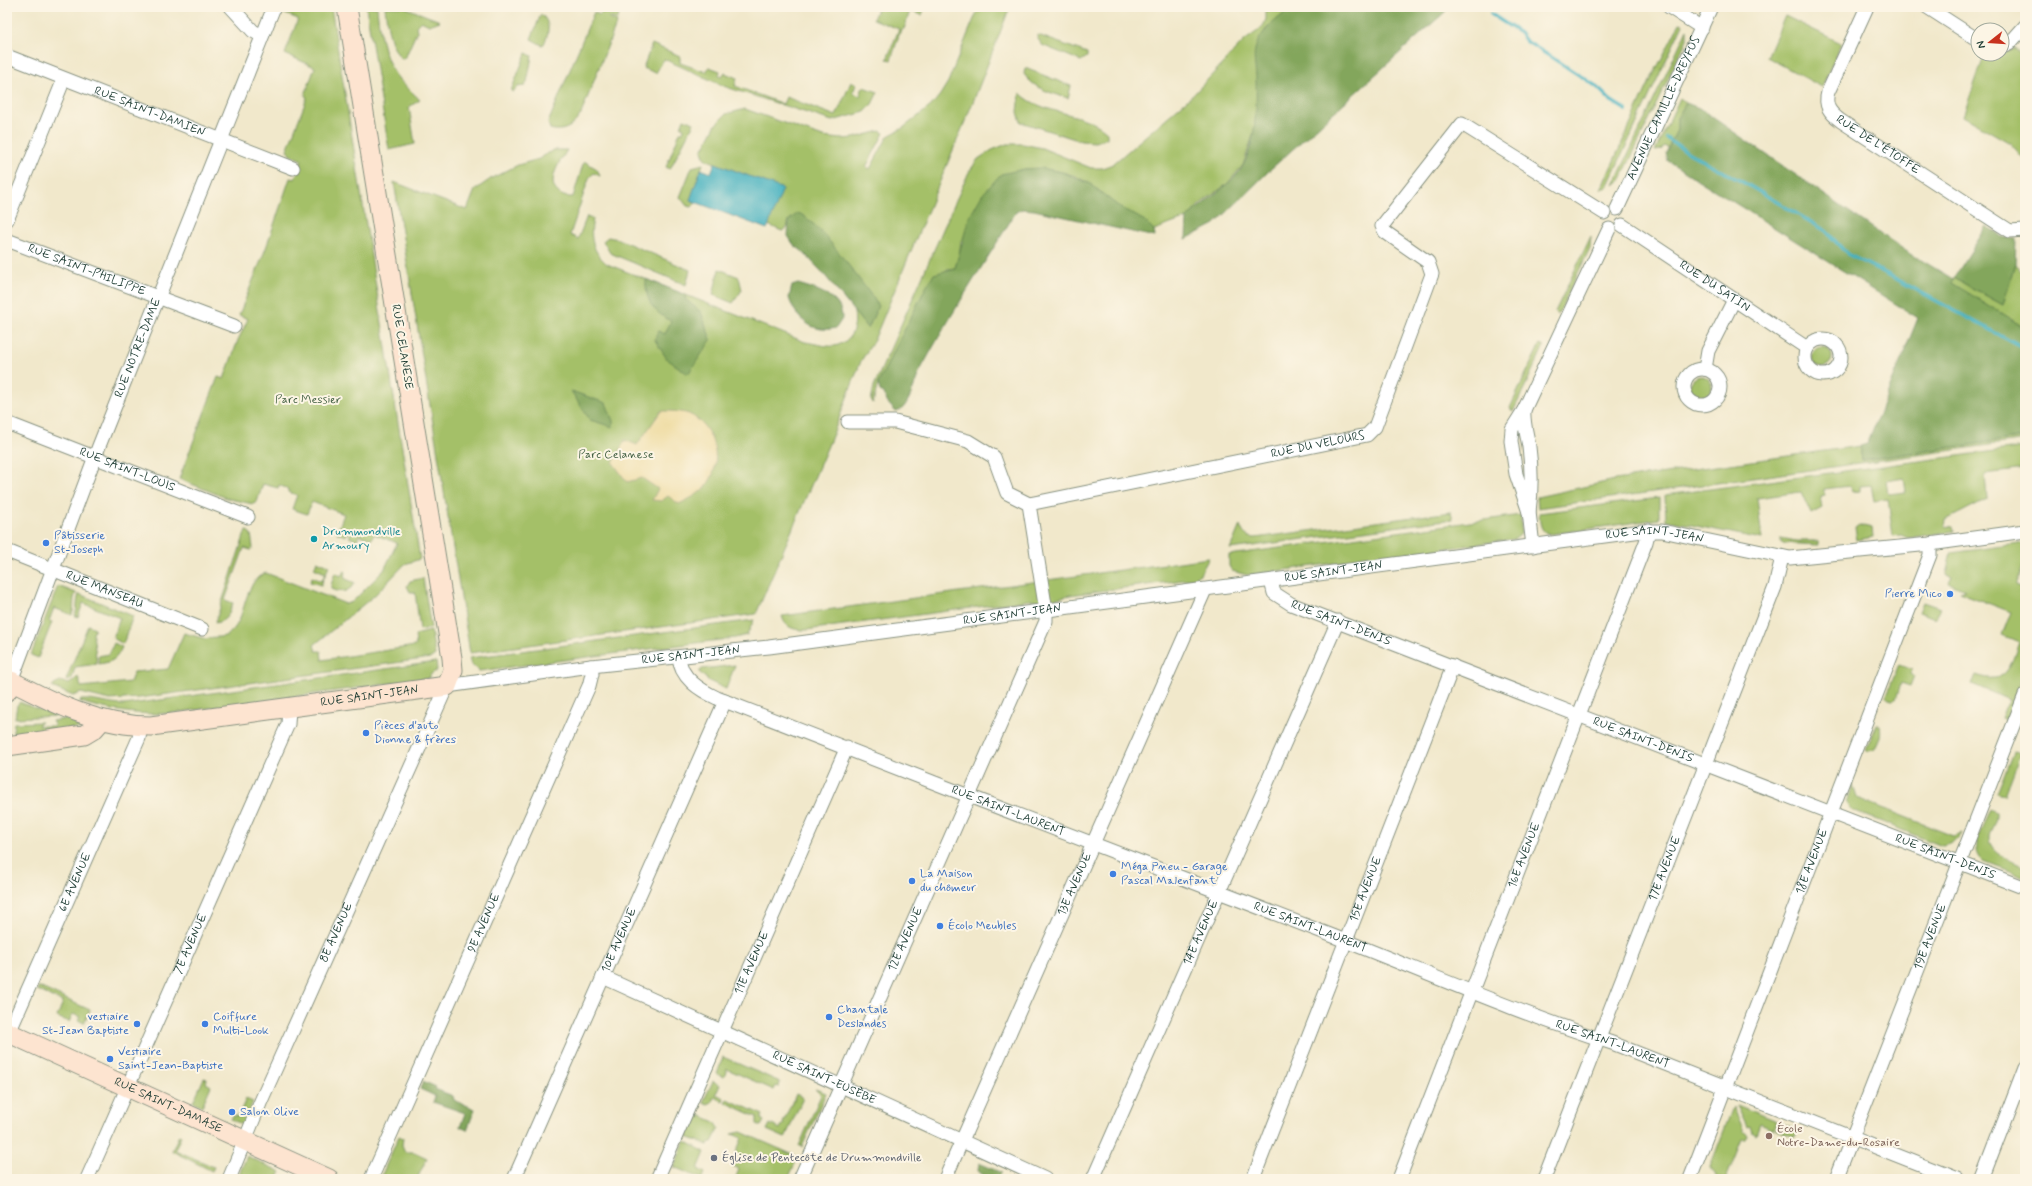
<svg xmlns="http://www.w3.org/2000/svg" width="2032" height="1186" font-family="Mynerve,sans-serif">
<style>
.green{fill:#a4c068;stroke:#627e4e;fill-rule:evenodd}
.forest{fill:#83a65c;stroke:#517248}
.sand{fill:#eeda9e;stroke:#868c69}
.water{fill:#44b1c0;stroke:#32777a}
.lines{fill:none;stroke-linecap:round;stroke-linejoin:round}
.stream{stroke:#44b1c0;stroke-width:3.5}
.street-casing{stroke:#889280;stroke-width:15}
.secondary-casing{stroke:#889280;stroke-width:21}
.street{stroke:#fff;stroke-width:13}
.secondary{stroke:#fde4d0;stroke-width:19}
.culture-dot{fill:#0f9aa8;stroke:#fcf5e5;stroke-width:1.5}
.shop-dot{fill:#3f7fe0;stroke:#fcf5e5;stroke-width:1.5}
.education-dot{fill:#8d6e63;stroke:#fcf5e5;stroke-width:1.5}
.worship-dot{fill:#6b7280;stroke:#fcf5e5;stroke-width:1.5}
.labels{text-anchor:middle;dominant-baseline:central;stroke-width:4;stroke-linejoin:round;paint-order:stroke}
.street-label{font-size:12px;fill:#1f3d34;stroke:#fcf5e5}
.park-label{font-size:12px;fill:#405e41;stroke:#fcf5e5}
.culture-label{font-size:12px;fill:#0d838f;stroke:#fcf5e5;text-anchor:start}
.shop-label{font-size:12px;fill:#366cbe;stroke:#fcf5e5;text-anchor:start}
.education-label{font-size:12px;fill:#785e54;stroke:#fcf5e5;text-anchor:start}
.worship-label{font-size:12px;fill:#5b616d;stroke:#fcf5e5;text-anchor:start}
</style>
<rect width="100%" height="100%" fill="#fcf5e5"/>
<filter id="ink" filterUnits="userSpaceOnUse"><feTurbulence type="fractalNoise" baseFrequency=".025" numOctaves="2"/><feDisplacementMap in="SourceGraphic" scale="8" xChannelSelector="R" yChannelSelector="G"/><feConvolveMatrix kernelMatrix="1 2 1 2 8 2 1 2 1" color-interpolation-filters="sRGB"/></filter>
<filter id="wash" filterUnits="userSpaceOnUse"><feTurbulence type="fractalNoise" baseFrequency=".012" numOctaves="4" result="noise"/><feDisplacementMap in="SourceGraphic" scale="16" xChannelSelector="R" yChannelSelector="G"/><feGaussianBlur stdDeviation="0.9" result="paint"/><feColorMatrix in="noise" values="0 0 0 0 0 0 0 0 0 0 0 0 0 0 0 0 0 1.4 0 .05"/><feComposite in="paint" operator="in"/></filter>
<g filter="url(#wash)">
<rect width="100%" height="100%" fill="#f1e8cb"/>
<g class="green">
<path d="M286,7H331L420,559L405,564L375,595L314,645L316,651H321L322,660L415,646L416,645L415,635L431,631L435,655L431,658L139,698L110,700L81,693L73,696L52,687L54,684L60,681L69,684L78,677L81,687L130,682L134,672L168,669L184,633L206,639C215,635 223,640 231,632C247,618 243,580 266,573L346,604L352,602L384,570L397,543L374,534L372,539L359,535L357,540L349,537L351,534L347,533L346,536L337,533L344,514L312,502L307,514L292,509L297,495L288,492V489L279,485L278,488L263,484L257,502L253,504L229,499L179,479L218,377L224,379L238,340L248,319L239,315L266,248L290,178L295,179L302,160L290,155L287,150L307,98L305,95L315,67L285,54L298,19L283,13Z"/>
<path d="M366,7H377C379,30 383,59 398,78C404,86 413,92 420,100L409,107L415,144L389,150Z"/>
<path d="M385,7H404L440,21L429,25L421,21L416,26L417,31L406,56L402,59C389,47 387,23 385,7Z"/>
<path d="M604,7H622L617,20L609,17L608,18L617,22L581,114C574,126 564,133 550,129L548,123L594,12L600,15Z"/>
<polygon points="878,7 925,7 922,15 910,11 904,29 901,29 891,60 887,59 899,29 873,19"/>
<path d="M982,7H1010L973,102L874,340L861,361L833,434L756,614L470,653L394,182L467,210L475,190L492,178L518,165L539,159L553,150H567C560,162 544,183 560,194C564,197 568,197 573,197L584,161L597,169L600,176L594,173L589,178L570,235L578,239L587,216L593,219C589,238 593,252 607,264L805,342C814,343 825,347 834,346C852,343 858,325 853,309L868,329L789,220L787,228L782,231L768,225L783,189L705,159L702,151L716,124L726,114L745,109L823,137L841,139L854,138L880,131L884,133L866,167L870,169L888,136L903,128L931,106L940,95L948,82L976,14Z"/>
<path d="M1266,7H1292L1265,30L1254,132L1243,165L1227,184L1200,204L1187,218L1154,230C1143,219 1131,215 1118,207C1108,200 1100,190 1089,183C1070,171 1046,168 1024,169L961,241L959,256L955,268L947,269L878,383L873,403L871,401L874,386L952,209L969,172L978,159L992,150L1007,144H1023L1042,148L1091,168H1102L1113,164L1193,95L1244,41L1263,27L1266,19Z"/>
<path d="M541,14C551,23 549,32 544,44L542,45L531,39Z"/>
<polygon points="1785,16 1841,43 1822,87 1767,57"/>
<polygon points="1680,23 1683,24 1607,187 1601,189 1651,79"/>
<polygon points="1687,29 1687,39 1621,179 1614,185"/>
<polygon points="1038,35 1087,53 1087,57 1081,61 1042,45 1038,39"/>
<polygon points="652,44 680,56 680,63 706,72 709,67 720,71 719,76 722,77 725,73 737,78 735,86 783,104 786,97 836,116 851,82 856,84 853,93 860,96 863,87 878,92 872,104 865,112 832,121 726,87 664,59 656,73 643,68"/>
<polygon points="2015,48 2025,57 2025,160 2010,143 1963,116 1985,54 1998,55"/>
<polygon points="526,53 532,56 527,82 525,86 517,87 513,92 511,91"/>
<path d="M1025,68L1071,86L1068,98C1051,93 1034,89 1024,74Z"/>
<path d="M1020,93C1043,116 1083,110 1107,132V138L1096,142L1081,141L1021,122L1018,112Z"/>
<polygon points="1680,98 1686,103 1677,118 1677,130 1668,148 1664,146 1661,150 1655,151"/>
<polygon points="684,119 694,123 670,169 666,167 680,132 683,132 684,128 681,127"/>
<polygon points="703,164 690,200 696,203 692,207 687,206 680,197 692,167"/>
<polygon points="1591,236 1590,248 1558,315 1555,312"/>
<polygon points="608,237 618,239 690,270 686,285 610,253 603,241"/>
<polygon points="2015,264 2021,271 2025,273 2025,328 1951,283 1954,278 2003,305"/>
<polygon points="719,269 739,277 742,290 733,303 713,295"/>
<polygon points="1540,344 1544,346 1513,412 1510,408"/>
<circle cx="1822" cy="357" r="10"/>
<circle cx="1701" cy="387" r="11"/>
<polygon points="2025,437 2025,440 1538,508 1537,497 1615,480 1860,446 1862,460"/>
<path d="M2025,447V469L1985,474L1987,499L1946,520L1945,526L1953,527L1954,531L1908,538L1901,535L1893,536L1888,499L1874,501L1871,485L1860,486V491L1852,492L1850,486L1824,489V495L1820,496L1822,508L1811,514L1801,492L1757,498L1762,539L1666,520L1665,495ZM1904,478L1906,492L1888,494L1886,481Z"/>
<path d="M1659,498V519L1552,534C1540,534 1540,523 1539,513Z"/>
<path d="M1451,512L1453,519L1230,549L1240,525C1243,534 1246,537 1255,538Z"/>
<polygon points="1521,515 1521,534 1515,539 1247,575 1232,571 1229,566 1229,555"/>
<polygon points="1859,525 1872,528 1873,537 1857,540 1855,528"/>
<path d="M246,530L251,534L253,548L251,550L244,548L225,600L233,603C229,614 227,621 215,623Z"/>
<polygon points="1781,538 1796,541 1818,541 1819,545 1781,543"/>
<path d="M2025,543V562L2016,585L2023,588L2021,594L2025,596V671L2006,720L2001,718L2009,700L1972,684L1976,675C2007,686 2010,667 2019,642L2002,635L2011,612L1959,592L1965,590L1949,583L1952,577L1946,574L1951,553Z"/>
<path d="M1209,558L1200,574L1191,579L1070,595L1045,601L1030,600L806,630C794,630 785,628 782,616Z"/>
<polygon points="317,561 329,566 321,585 310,582 312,577 322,581 325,573 314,568"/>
<path d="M344,571L346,572L344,578L355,583C349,592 341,594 331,589V585L335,573L341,576Z"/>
<polygon points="423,578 431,628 420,630 415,592 410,592 407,586 410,581"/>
<path d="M58,586L76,593C72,600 75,606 72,615L54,608L49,621L52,622L38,658L31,655Z"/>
<path d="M79,594L133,616L123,644L113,638L120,618L83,603L78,617L75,616C78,608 76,601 79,594Z"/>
<polygon points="1923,602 1940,608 1935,618 1919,612"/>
<polygon points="754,620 747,635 735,638 479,671 478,669 471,665 469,658"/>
<polygon points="88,625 95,628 93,634 97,664 75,667 72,678 68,681 66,680"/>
<path d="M114,643L122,647C117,659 113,662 99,664L98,656L109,654Z"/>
<path d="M436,662L437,670L430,675V678L173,713C141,716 111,711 80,702L81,700C95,699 109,705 124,705Z"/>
<polygon points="1899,664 1912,669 1910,674 1914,676 1910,686 1901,683 1896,699 1892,700 1886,697"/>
<polygon points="735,665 726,689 709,681 699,672 702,669"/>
<polygon points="20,702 22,703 56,716 15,718 17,705"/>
<polygon points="65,719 85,727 15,738 13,732 14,723 41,722 38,726 55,726 52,721"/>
<path d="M1877,725H1880C1882,735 1879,741 1874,750L1868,751L1866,749Z"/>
<polygon points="2013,752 2019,753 2020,755 2005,795 1997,793"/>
<path d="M1853,785L1857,798L1953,836L1961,833C1957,841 1951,845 1942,846L1852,810L1847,802Z"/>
<path d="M1990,810L1996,813C1997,820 1992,827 1990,833C1983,850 2013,862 2025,867V877L1983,861C1968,848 1984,825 1990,810Z"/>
<polygon points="39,987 90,1010 84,1023 78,1020 80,1017 73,1014 69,1022 57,1017 63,1002 37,990"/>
<polygon points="723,1057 780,1082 779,1087 776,1086 774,1090 727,1069 724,1077 717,1074"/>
<polygon points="204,1078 207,1079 206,1083 211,1086 202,1106 193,1102"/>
<polygon points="713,1081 720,1085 716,1094 724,1098 723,1101 714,1097 712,1102 708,1104 703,1102"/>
<polygon points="815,1089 826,1093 802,1147 799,1146 821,1095"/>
<polygon points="796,1094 803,1098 785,1138 767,1130 770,1124 780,1129 782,1125 784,1125 783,1123 793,1100 795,1100 794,1099"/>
<polygon points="246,1099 253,1102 243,1125 231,1119 233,1116 238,1116"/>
<polygon points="727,1099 763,1115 761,1119 764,1121 761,1126 757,1124 757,1117 725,1102"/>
<polygon points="1737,1105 1777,1121 1774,1129 1760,1123 1756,1134 1752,1132 1750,1125 1747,1126"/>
<polygon points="1733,1107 1743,1128 1742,1129 1747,1135 1745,1139 1742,1139 1726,1179 1717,1179 1715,1173 1710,1167"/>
<polygon points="697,1114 715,1122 719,1128 712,1142 709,1142 708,1145 687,1137"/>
<polygon points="1779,1122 1798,1129 1795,1137 1776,1130"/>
<polygon points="741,1132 798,1157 788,1179 744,1179 736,1177 739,1169 731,1165 742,1138 732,1134"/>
<polygon points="179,1135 181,1136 175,1150 214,1167 212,1171 172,1151"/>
<polygon points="399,1136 403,1138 402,1145 405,1152 414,1152 427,1158 417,1179 380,1179"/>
<polygon points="685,1141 705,1152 698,1169 705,1173 702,1179 674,1167"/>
<polygon points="247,1156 281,1172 277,1179 237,1179"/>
</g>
<g class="forest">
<path d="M1292,7H1446L1445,12L1272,168L1215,224L1186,239L1187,218C1203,201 1233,185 1244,164C1256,139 1257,108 1256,80C1256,71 1253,59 1255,50C1259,31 1278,19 1292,7Z"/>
<polygon points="1686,103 1699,108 1906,251 1953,279 1952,283 2025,328 2025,437 1862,460 1860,446 1867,444 1918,318 1668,161 1666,153 1677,130 1677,118"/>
<path d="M1041,168L1062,172L1089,183L1118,206L1145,221L1154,230L1155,237L1034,210L1022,209L1016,212C984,264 950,315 921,369C914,381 910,409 896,412L887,402L884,393L880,391L878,383L925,289L934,274L955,268L969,218L982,195L1001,174L1024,169Z"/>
<path d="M798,213C817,219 860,281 874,299L878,306L868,329L823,273L802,251L794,245L788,236L789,220Z"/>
<polygon points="1987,226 2002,237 2016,239 2015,264 2003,305 1954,278"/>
<path d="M646,279L686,295L685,299L701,312L711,340L688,374L667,359L655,340L658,331L665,334L671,321C652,311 645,300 646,279Z"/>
<path d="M798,284C815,289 843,296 842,319L836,328C813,334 796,319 789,298L792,286Z"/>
<polygon points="571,391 606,403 613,421 613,427 590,420"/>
<polygon points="423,1081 436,1087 435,1089 453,1096 454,1100 475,1109 467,1130 460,1127 465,1113 433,1102 435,1096 420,1089"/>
<path d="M979,1163L1002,1173C993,1181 986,1178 978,1171Z"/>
</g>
<path class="sand" d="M661,411C671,411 680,411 689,414C715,426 725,466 705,487C698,495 689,499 679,504L668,496L661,501L652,500L658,489L642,478L627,482L613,463L625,440L637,445Z"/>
<polygon class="water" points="715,163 783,189 767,229 690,200 701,169 711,173"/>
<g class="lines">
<g class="stream">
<polyline points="1491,14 1520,33 1526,41 1596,86 1610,100 1626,110"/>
<polyline points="1666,138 1689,153 1748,185 1826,231 1847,254 1889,275 2025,349"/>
</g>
</g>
</g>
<g filter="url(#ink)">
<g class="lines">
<g class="street-casing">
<g id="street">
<polyline points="231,7 253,31 262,36"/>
<polyline points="1669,7 1702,28"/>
<path id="s1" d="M1867,7L1828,92C1824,106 1830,113 1841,121L1999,224L2010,231L2025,230"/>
<polyline points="1927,7 1978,40"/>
<polyline points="2002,47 2009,44 2025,26"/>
<path id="s2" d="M7,56L293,168"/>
<path id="s3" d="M1617,209L1711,7"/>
<polyline points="7,220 64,79"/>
<path id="s4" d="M1622,225L1807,348"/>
<path id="s5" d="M7,240L234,326"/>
<circle cx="1823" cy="357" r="18"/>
<polyline points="1705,369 1708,351 1734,300"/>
<circle cx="1702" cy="387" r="18"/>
<path d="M1524,410C1523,423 1527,434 1529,447C1532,469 1532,489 1529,512"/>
<polyline points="848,422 895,422 968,441 994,457 1007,493 1029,504"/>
<path id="s6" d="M7,423L248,517"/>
<polyline points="1533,546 1529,512 1516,474 1511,441 1512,429 1524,410 1609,229"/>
<path id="s7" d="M7,551L202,629"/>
<path id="s8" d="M1271,581L1274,593L1291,604L2025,888"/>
<path id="s9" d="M679,657C680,678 700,690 717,698C916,776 1115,853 1315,929C1414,967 1511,1011 1612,1043L1957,1179"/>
<path id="s10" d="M7,679L11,681L99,446L274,7"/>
<path id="s11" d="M603,977L1045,1179"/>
<path id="s12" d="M7,1037L139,738L141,726"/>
<path id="s13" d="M87,1179L288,724L289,708"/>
<path id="s14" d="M229,1179L261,1101L447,686L591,666L769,647L1642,531H1662L1790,558L1930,544L2025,531"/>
<path id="s15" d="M371,1179L589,686L592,674L591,666"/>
<path id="s16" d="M514,1179L725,701"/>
<path id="s17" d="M657,1179L847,747"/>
<path id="s18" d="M800,1179L1046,621V611L1029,504L1367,435L1375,427L1432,274L1428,262L1385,232L1382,226L1462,124L1604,213"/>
<path id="s19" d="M945,1179L1205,590"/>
<path id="s20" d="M1093,1179L1338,621"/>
<path id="s21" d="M1253,1179L1453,666"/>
<path id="s22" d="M1399,1179L1646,542L1649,530"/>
<path id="s23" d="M1544,1179L1775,587L1782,557"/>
<path id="s24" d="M1690,1179L1930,555V544"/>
<path id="s25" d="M1836,1179L2025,695"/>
<polyline points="1982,1179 2025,1067"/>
</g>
</g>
<g class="secondary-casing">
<g id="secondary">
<path id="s26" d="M7,691L11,681C55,704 100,726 151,726L447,686L453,670L452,658L347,7"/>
<polyline points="7,746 84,735 94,729 102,720"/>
<path id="s27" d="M7,1032L329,1179"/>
</g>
</g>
<use href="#street" class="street"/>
<use href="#secondary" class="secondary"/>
</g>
</g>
<circle class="culture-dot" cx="314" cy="539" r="4"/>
<g class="shop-dot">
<circle cx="46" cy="543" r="4"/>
<circle cx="1950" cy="594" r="4"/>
<circle cx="366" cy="733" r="4"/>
<circle cx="1113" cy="874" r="4"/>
<circle cx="912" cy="881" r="4"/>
<circle cx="940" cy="926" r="4"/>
<circle cx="829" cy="1017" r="4"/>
<circle cx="137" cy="1024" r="4"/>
<circle cx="205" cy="1024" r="4"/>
<circle cx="110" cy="1059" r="4"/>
<circle cx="232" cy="1112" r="4"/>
</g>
<circle class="education-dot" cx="1769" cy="1136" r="4"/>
<circle class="worship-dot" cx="714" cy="1158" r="4"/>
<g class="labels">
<g class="street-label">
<text stroke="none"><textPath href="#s3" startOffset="111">AVENUE CAMILLE-DREYFUS</textPath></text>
<text stroke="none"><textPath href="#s2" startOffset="153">RUE SAINT-DAMIEN</textPath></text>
<text stroke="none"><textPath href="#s1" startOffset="172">RUE DE L'ÉTOFFE</textPath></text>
<text stroke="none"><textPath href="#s5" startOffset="85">RUE SAINT-PHILIPPE</textPath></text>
<text stroke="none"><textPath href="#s4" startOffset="111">RUE DU SATIN</textPath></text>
<text transform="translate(402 347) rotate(81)">RUE CELANESE</text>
<text stroke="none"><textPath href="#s10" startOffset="361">RUE NOTRE-DAME</textPath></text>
<text stroke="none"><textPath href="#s18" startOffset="1023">RUE DU VELOURS</textPath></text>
<text stroke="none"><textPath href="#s6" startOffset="129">RUE SAINT-LOUIS</textPath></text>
<text stroke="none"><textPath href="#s14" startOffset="1757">RUE SAINT-JEAN</textPath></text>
<text stroke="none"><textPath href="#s14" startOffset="1433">RUE SAINT-JEAN</textPath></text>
<text stroke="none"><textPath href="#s7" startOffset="105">RUE MANSEAU</textPath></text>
<text stroke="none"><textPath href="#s14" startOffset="1109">RUE SAINT-JEAN</textPath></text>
<text stroke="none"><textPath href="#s8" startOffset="86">RUE SAINT-DENIS</textPath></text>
<text stroke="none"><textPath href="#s14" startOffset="785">RUE SAINT-JEAN</textPath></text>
<text stroke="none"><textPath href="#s26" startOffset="380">RUE SAINT-JEAN</textPath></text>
<text stroke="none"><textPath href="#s8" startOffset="410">RUE SAINT-DENIS</textPath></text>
<text stroke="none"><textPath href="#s9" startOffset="371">RUE SAINT-LAURENT</textPath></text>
<text stroke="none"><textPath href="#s22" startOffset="347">16E AVENUE</textPath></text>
<text stroke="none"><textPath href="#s8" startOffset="734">RUE SAINT-DENIS</textPath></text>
<text stroke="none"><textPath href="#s24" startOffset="340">18E AVENUE</textPath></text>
<text stroke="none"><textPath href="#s23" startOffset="333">17E AVENUE</textPath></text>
<text stroke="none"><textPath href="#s12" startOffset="169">6E AVENUE</textPath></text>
<text stroke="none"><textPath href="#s19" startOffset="322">13E AVENUE</textPath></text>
<text stroke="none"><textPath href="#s21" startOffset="311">15E AVENUE</textPath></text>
<text stroke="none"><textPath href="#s15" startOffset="280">9E AVENUE</textPath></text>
<text stroke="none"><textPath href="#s9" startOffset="695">RUE SAINT-LAURENT</textPath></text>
<text stroke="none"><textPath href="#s14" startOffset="269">8E AVENUE</textPath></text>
<text stroke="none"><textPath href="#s20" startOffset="269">14E AVENUE</textPath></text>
<text stroke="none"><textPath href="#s25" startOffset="260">19E AVENUE</textPath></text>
<text stroke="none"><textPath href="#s18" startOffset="262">12E AVENUE</textPath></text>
<text stroke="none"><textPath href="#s16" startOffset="261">10E AVENUE</textPath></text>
<text stroke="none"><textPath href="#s13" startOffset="257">7E AVENUE</textPath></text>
<text stroke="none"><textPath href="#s17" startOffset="236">11E AVENUE</textPath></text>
<text stroke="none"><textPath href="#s9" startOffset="1019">RUE SAINT-LAURENT</textPath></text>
<text stroke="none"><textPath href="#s11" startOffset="243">RUE SAINT-EUSÈBE</textPath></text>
<text stroke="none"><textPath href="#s27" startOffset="177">RUE SAINT-DAMASE</textPath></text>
</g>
<g class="park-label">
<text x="308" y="400">Parc Messier</text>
<text x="616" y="455">Parc Celanese</text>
</g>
<g class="culture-label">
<text x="322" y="532">Drummondville<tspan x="322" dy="14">Armoury</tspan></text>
</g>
<g class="shop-label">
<text x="54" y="536">Pâtisserie<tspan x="54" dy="14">St-Joseph</tspan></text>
<text x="1942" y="594" text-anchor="end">Pierre Mico</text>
<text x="374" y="726">Pièces d'auto<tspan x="374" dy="14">Dionne &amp; frères</tspan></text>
<text x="1121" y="867">Méga Pneu - Garage<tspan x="1121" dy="14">Pascal Malenfant</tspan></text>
<text x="920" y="874">La Maison<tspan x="920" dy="14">du chômeur</tspan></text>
<text x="948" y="926">Écolo Meubles</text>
<text x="837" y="1010">Chantale<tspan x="837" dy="14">Deslandes</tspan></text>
<text x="129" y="1017" text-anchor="end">vestiaire<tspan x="129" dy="14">St-Jean Baptiste</tspan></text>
<text x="213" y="1017">Coiffure<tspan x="213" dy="14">Multi-Look</tspan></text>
<text x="118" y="1052">Vestiaire<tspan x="118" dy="14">Saint-Jean-Baptiste</tspan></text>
<text x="240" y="1112">Salon Olive</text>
</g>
<g class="education-label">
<text x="1777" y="1129">École<tspan x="1777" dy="14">Notre-Dame-du-Rosaire</tspan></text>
</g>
<g class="worship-label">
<text x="722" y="1158">Église de Pentecôte de Drummondville</text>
</g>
</g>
<rect width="2032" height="1186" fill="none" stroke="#fcf5e5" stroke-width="24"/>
<g transform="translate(1990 42) rotate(253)"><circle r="19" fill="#fcf5e5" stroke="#a4ab9e"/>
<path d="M0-3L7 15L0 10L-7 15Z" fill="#c8321e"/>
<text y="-6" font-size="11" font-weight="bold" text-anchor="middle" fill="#1f3d34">N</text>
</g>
</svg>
